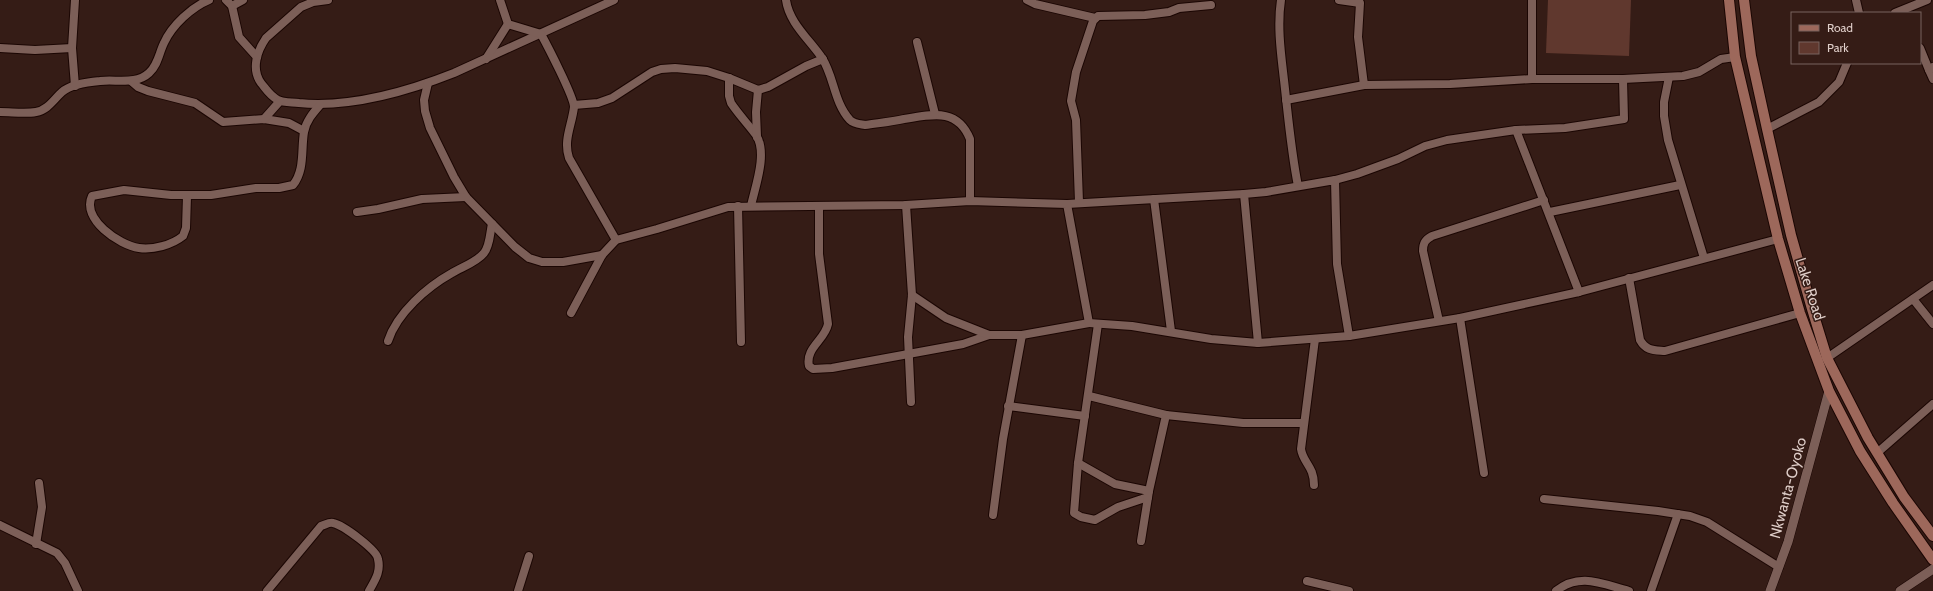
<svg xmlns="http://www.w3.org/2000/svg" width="1933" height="591" font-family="Cabin,sans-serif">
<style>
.green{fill:#60382e}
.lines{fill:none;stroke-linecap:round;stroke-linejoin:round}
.minor-casing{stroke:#1b0603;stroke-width:10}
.tertiary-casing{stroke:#1b0603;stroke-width:10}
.secondary-casing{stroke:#1b0603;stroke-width:12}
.minor{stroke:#7c5f58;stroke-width:8}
.tertiary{stroke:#7c5f58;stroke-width:9}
.secondary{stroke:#9d685b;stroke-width:10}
.labels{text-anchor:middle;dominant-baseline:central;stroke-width:3;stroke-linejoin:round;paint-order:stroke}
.street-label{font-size:15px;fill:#dfcec9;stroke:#351c16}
</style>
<rect width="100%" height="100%" fill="#351c16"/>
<polygon class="green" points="1548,0 1631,0 1629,56 1546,53"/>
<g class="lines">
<g class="minor-casing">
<g id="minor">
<polyline points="226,0 232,6 239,37 257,57"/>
<path d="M328,0L313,2L301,7L266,38C257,51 251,69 261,83C266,89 270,96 278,100C284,103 292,102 299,103C351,108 406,92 454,73L614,0"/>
<path d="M500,0L508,24L541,34C547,45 574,97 574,107C572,125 563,140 569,158L616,240"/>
<path d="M786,0C789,23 810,40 822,58C834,76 834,103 850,120C854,124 859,124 865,125C878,123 891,122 904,119C931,115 957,107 970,139V201"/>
<polyline points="1027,0 1035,4 1095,18"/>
<path d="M1281,0C1277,26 1281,54 1284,80C1288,115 1291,151 1298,186"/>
<polyline points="1339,0 1360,3 1358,37 1364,85 1450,84 1532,79 1623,79 1683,76 1699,72 1721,59 1735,57"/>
<polyline points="1856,0 1859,13"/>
<polyline points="232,6 243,0"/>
<polyline points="1895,13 1927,0"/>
<polyline points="917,42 935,114"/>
<polyline points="0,48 35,50 72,48"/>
<polyline points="1920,48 1929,70"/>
<polyline points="486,59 508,24"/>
<polyline points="1933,67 1929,70 1933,79"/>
<polyline points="1669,77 1664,102 1664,116 1668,140 1704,258"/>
<path d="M729,78V96L731,103C739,115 748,124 756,135C768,153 755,187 751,206"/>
<polyline points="1532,79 1532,0"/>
<polyline points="131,81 138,87 148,91 195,103 223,122 264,119 289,123 304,131"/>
<polyline points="428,83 424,100 425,111 430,128 454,177 466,197 515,247 529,258 542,262 563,262 602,255"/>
<polyline points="75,86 72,48 75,0"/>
<polyline points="1286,100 1364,85"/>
<polyline points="574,105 598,103 612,98 652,72 661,69 675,68 707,71 729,78 758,90 768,87 806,66 823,59"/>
<path d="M0,112C12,112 25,114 36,112C48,110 54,99 62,92C71,84 88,82 100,81C116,79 136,85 149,73C158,65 159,53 164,43C172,25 192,7 209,0"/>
<polyline points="264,119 280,101"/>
<polyline points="1767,129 1819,102 1839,82 1847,63"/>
<polyline points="1516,130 1565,128 1624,119 1623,79"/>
<polyline points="757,137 756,112 758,90"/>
<polyline points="1335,180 1357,174 1398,159 1425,146 1447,140 1516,130 1579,292"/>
<path d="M187,196L186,228L183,236C172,245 153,250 139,248C119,245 81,219 92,196L124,190L171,195H211L256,188H279L293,185C305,170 301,150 304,132C306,121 313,113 320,105"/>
<polyline points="1154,199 1171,331"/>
<polyline points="1079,202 1076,120 1071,101 1076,72 1093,21 1098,16 1145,15 1169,12 1179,8 1211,5"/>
<polyline points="1067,204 1244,194"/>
<polyline points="906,205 912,295 908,337 911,402"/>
<polyline points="738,206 741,342"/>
<path d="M819,206V254L828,324C825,340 805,348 809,366L813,369L832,368L963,344L989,335"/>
<polyline points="357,212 378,209 422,199 466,197"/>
<polyline points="1550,212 1680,185"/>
<path d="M1629,278L1640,340C1646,351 1654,350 1665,351L1800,313"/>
<polyline points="912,295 946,318 989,335 1022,335 1089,323"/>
<polyline points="1913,299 1933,324"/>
<polyline points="571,313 602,255 616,240 657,229 728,207 906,205 970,201 1067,204 1089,323 1132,326 1211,339 1258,343 1349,336 1460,318 1579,292 1778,239"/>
<polyline points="1460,318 1484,473"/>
<path d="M1439,321L1423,251C1423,243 1425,240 1432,236L1544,200"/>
<polyline points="1098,324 1078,463 1074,513 1081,517 1095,520 1118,507 1148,497"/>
<path d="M388,341C397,313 427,287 452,273C462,267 477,262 484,253C490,246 490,232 492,224"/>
<polyline points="1258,343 1244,194 1266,192 1335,180 1337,264 1349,336"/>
<polyline points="1827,358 1933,285"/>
<polyline points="1089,396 1166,415 1149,491 1141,541"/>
<polyline points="1008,406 1085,416"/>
<polyline points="1166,415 1243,423 1304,423"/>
<polyline points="1877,453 1933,404"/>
<polyline points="1078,463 1115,484 1149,491"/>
<path d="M1314,485C1314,466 1303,463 1301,449L1315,339"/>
<polyline points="1544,499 1658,511 1690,516 1707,522 1779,567"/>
<polyline points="993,515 1003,439 1022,335"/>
<polyline points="0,525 57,553 65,563 78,591"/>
<polyline points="36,544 42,507 39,483"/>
<polyline points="1307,581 1349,591"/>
<path d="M267,591L321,526C325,525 329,522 333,523C343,525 377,550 378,559C381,572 375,580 369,591"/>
<polyline points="518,591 529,556"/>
<path d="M1556,591C1580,572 1602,584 1629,591"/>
<polyline points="1651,591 1678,514"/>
</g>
</g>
<g class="tertiary-casing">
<g id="tertiary">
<polyline points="1770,591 1788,542 1829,391"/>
<polyline points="1900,591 1933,569"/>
</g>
</g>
<g class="secondary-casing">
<g id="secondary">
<polyline points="1729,0 1735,57 1778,239 1800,313 1829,391 1860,451 1893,503 1933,560"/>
<polyline points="1744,0 1751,56 1767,129 1791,235 1812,309 1827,358 1868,438 1904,497 1933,536"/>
</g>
</g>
<use href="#minor" class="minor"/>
<use href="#tertiary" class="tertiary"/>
<use href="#secondary" class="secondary"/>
</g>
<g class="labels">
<g class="street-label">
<text transform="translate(1810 289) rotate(72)">Lake Road</text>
<text transform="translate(1788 488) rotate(-75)">Nkwanta-Oyoko</text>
</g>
</g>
<rect x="1791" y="12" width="130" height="52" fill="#351c16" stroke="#79635e"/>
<rect x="1799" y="25" width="20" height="6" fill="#9d685b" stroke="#79635e"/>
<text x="1827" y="32" font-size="12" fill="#dfcec9">Road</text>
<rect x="1799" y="42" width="20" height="12" fill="#60382e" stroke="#79635e"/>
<text x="1827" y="52" font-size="12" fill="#dfcec9">Park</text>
</svg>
